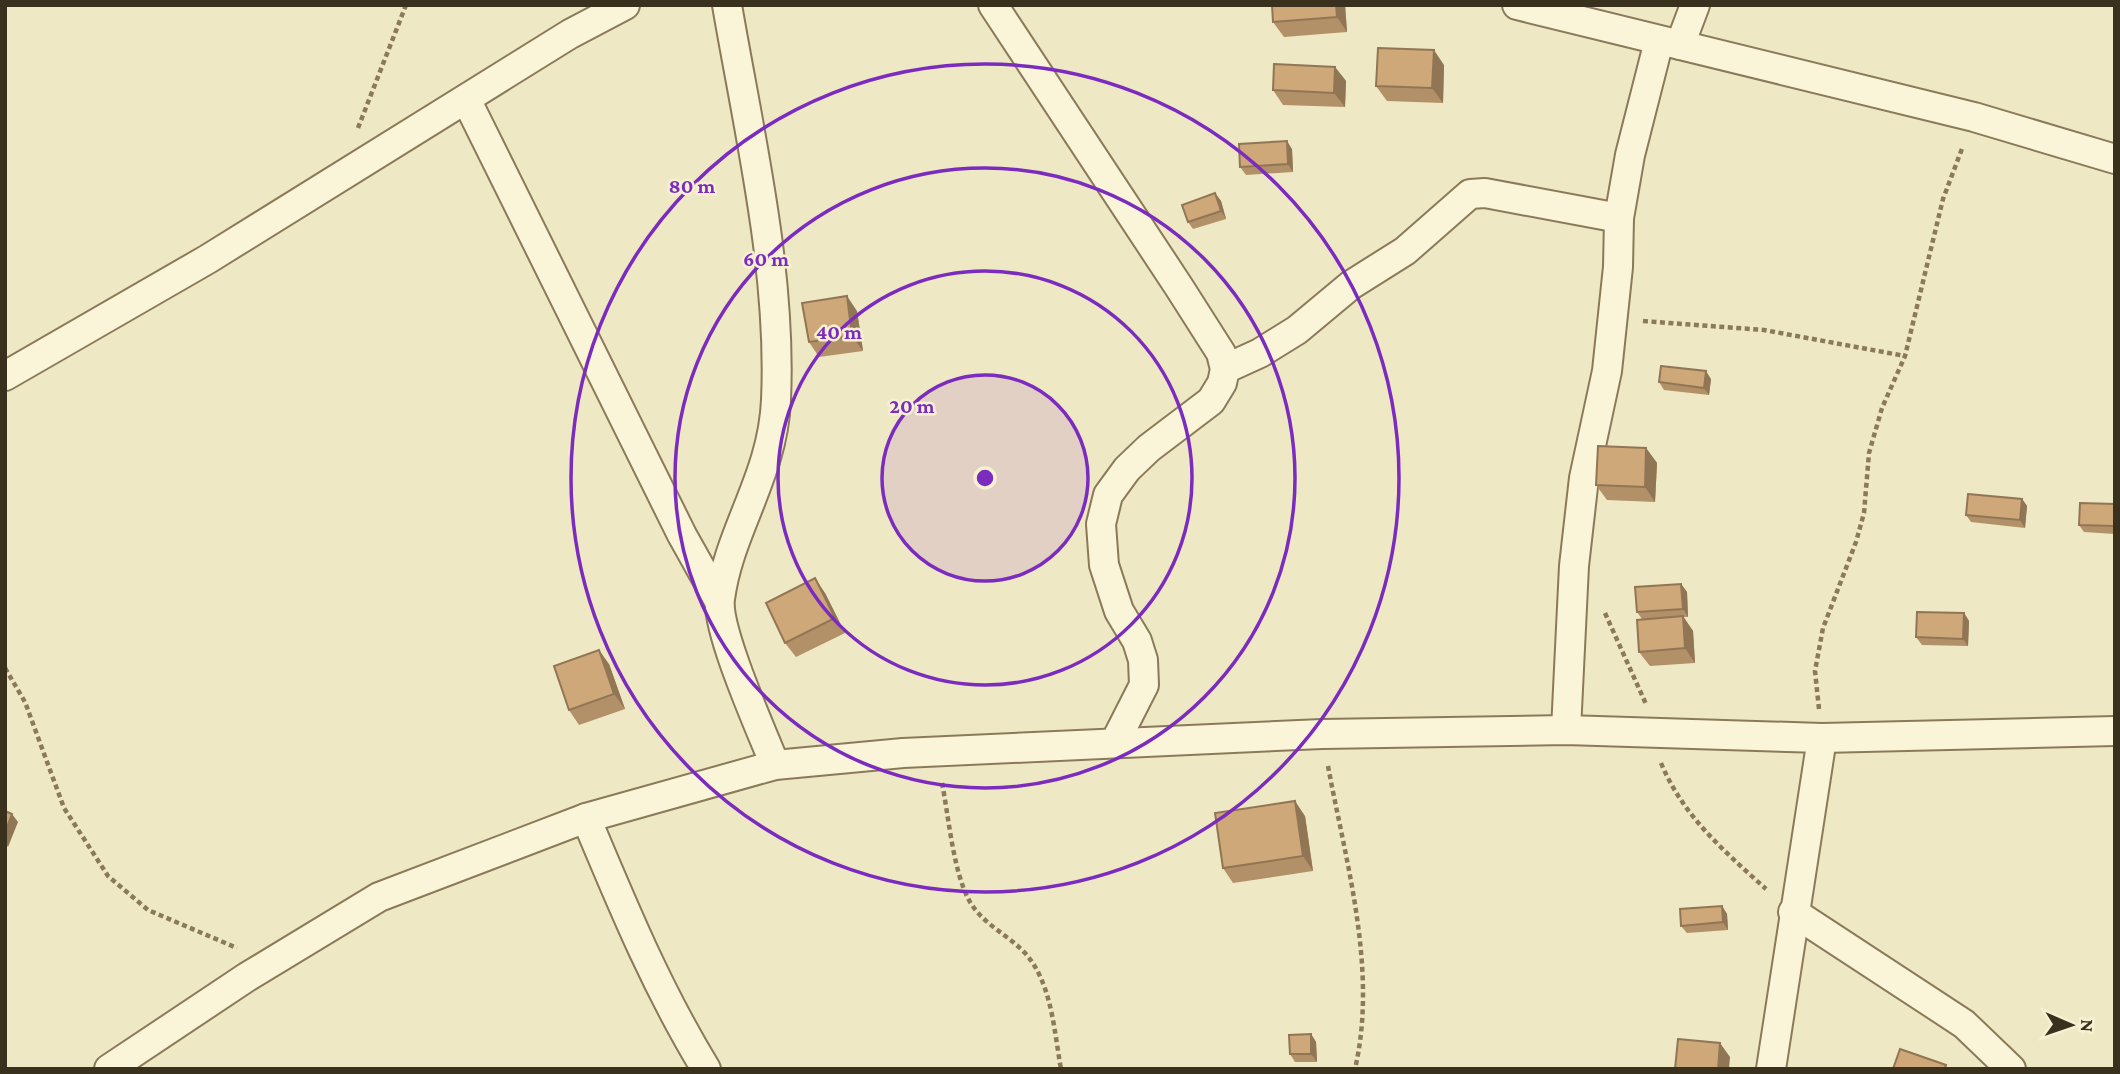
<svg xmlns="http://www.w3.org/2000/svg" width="2120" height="1074" font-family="'Crimson Pro',serif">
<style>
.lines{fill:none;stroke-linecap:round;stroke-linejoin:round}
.minor-casing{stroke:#8b7a5a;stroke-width:32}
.path{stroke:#8b7a5a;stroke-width:4.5;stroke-dasharray:5 3.5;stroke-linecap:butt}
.minor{stroke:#faf4d8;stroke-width:28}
.wall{fill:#b29068}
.shaded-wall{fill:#917655}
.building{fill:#cfa879;stroke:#917655;stroke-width:2}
.ring{fill:none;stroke:#7b2cbf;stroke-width:3.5}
.centre{fill:#7b2cbf;stroke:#f7f1d4;stroke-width:3.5}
.ring-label{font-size:21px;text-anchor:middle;font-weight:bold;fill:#7b2cbf;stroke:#f7f1d4;stroke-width:5;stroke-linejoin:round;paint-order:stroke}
</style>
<rect width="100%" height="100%" fill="#efe8c4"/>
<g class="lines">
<g class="minor-casing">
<g id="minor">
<path d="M727,5C749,133 782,271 776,400C773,476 729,530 720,599C716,630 762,732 775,765"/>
<polyline points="993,5 1179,287 1221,353 1225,369 1222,383 1211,401 1149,448 1127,469 1108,495 1101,524 1104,565 1119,611 1137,641 1143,660 1144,685 1115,742"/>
<polyline points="1517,5 1974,117 2115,159"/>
<polyline points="1680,45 1695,5"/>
<polyline points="466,99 682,535 719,601"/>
<polyline points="1225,369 1260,353 1297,330 1351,285 1405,251 1470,194 1485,193 1619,218"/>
<polyline points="5,376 208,259 570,34 625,5"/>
<polyline points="1566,730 1574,566 1584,478 1607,371 1618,267 1619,218 1630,155 1659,41"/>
<path d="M586,818C622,904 657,989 706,1069"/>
<polyline points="1793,912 1964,1024 2011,1069"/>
<polyline points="109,1069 247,977 379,897 586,818 775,765 903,753 1322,734 1566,730 1822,738 2115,731"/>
<polyline points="1771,1069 1822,738"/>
</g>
</g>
<g class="path">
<polyline points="358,128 406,5"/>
<polyline points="1643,321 1764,330 1905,356"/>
<polyline points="1605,613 1646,704"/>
<polyline points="5,668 25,702 64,808 108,876 148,910 237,948"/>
<polyline points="1819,709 1815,671 1823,628 1856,542 1864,513 1869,453 1882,408 1905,356 1943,199 1963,146"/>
<path d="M1661,763C1683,816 1724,851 1766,889"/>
<path d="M1328,766C1346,863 1378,970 1355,1069"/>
<path d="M942,783C949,818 953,872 970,902C984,925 1007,934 1025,953C1052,983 1054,1031 1061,1069"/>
</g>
<use href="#minor" class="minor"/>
</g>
<g class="wall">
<polygon points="1345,5 1347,32 1284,37 1273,22"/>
<polygon points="1444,65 1443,103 1387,101 1376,86"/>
<polygon points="1335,67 1346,81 1345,107 1283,105 1273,90"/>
<polygon points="1292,149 1293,172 1246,175 1240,167"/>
<polygon points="1215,193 1221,201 1226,219 1193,229 1188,222"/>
<polygon points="857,311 863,351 819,357 809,342"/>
<polygon points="1711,379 1709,395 1664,390 1659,382"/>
<polygon points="1646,448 1657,463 1655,502 1607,500 1596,485"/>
<polygon points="2022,499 2027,506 2025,528 1971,522 1966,515"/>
<polygon points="2115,504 2115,534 2084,532 2079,525"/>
<polygon points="1681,584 1687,592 1688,617 1683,617 1693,631 1695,663 1650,666 1639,652 1642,619 1637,612"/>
<polygon points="825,593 845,633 796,657 785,643"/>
<polygon points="1964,613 1969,621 1968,646 1922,645 1916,637"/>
<polygon points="609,664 625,709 579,725 569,710"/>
<polygon points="1305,816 1313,871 1233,883 1223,868"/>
<polygon points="1722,906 1727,914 1728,930 1687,933 1681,926"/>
<polygon points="1311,1034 1316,1042 1317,1062 1295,1062 1290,1054"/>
</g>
<g class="shaded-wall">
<polygon points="1336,5 1345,5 1347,32 1337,17"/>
<polygon points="1434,50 1444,65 1443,103 1432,88"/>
<polygon points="1335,67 1346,81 1345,107 1334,93"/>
<polygon points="1287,141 1292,149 1293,172 1288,164"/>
<polygon points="1215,193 1221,201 1226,219 1221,211"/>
<polygon points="847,296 857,311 863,351 852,336"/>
<polygon points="1706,371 1711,379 1709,395 1704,388"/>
<polygon points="1646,448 1657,463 1655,502 1645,487"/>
<polygon points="2022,499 2027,506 2025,528 2020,520"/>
<polygon points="815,578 825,593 845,633 835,618"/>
<polygon points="1681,584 1687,592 1688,617 1683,609"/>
<polygon points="1964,613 1969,621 1968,646 1963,639"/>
<polygon points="1683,616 1693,631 1695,663 1685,648"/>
<polygon points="599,650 609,664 625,709 614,694"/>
<polygon points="1295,801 1305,816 1313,871 1303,856"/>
<polygon points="12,814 18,822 8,847 5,843 5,832"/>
<polygon points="1722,906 1727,914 1728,930 1723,922"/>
<polygon points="1311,1034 1316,1042 1317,1062 1311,1054"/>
<polygon points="1720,1043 1730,1057 1729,1069 1718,1069"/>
</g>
<g class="building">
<polygon points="1272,5 1336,5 1337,17 1273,22"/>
<polygon points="1378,48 1434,50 1432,88 1376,86"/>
<polygon points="1274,64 1335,67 1334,93 1273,90"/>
<polygon points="1287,141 1288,164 1240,167 1239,144"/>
<polygon points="1215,193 1221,211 1188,222 1182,205"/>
<polygon points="847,296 852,336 809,342 802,303"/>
<polygon points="1661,366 1706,371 1704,388 1659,382"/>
<polygon points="1598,446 1646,448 1645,487 1596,485"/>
<polygon points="1968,494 2022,499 2020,520 1966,515"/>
<polygon points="2080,503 2115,504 2115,526 2079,525"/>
<polygon points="815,578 835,618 785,643 766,603"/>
<polygon points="1681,584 1683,609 1637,612 1635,587"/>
<polygon points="1917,612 1964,613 1963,639 1916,637"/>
<polygon points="1683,616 1685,648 1639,652 1637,620"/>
<polygon points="599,650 614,694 569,710 554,666"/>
<polygon points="1295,801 1303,856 1223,868 1215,813"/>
<polygon points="5,811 12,814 5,832"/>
<polygon points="1722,906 1723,922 1681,926 1680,909"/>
<polygon points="1311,1034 1311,1054 1290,1054 1289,1035"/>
<polygon points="1678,1039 1720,1043 1718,1069 1675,1069"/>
<polygon points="1900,1049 1946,1065 1945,1069 1893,1069"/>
</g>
<circle cx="985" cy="478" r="103" fill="#7b2cbf" fill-opacity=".12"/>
<g class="ring">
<circle cx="985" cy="478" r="103"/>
<circle cx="985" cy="478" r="207"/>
<circle cx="985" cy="478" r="310"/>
<circle cx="985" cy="478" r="414"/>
</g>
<circle cx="985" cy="478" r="10" class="centre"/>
<g class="ring-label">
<text x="692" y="193">80 m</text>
<text x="766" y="266">60 m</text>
<text x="839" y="339">40 m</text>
<text x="912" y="413">20 m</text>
</g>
<rect width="2120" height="1074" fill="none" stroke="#3a301e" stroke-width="14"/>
<g transform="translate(2071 1025) rotate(92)" stroke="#f7f1d4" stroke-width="5" paint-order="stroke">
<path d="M0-5L12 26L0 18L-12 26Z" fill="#3a301e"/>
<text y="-10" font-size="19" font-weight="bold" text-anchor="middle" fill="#3a301e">N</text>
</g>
</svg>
